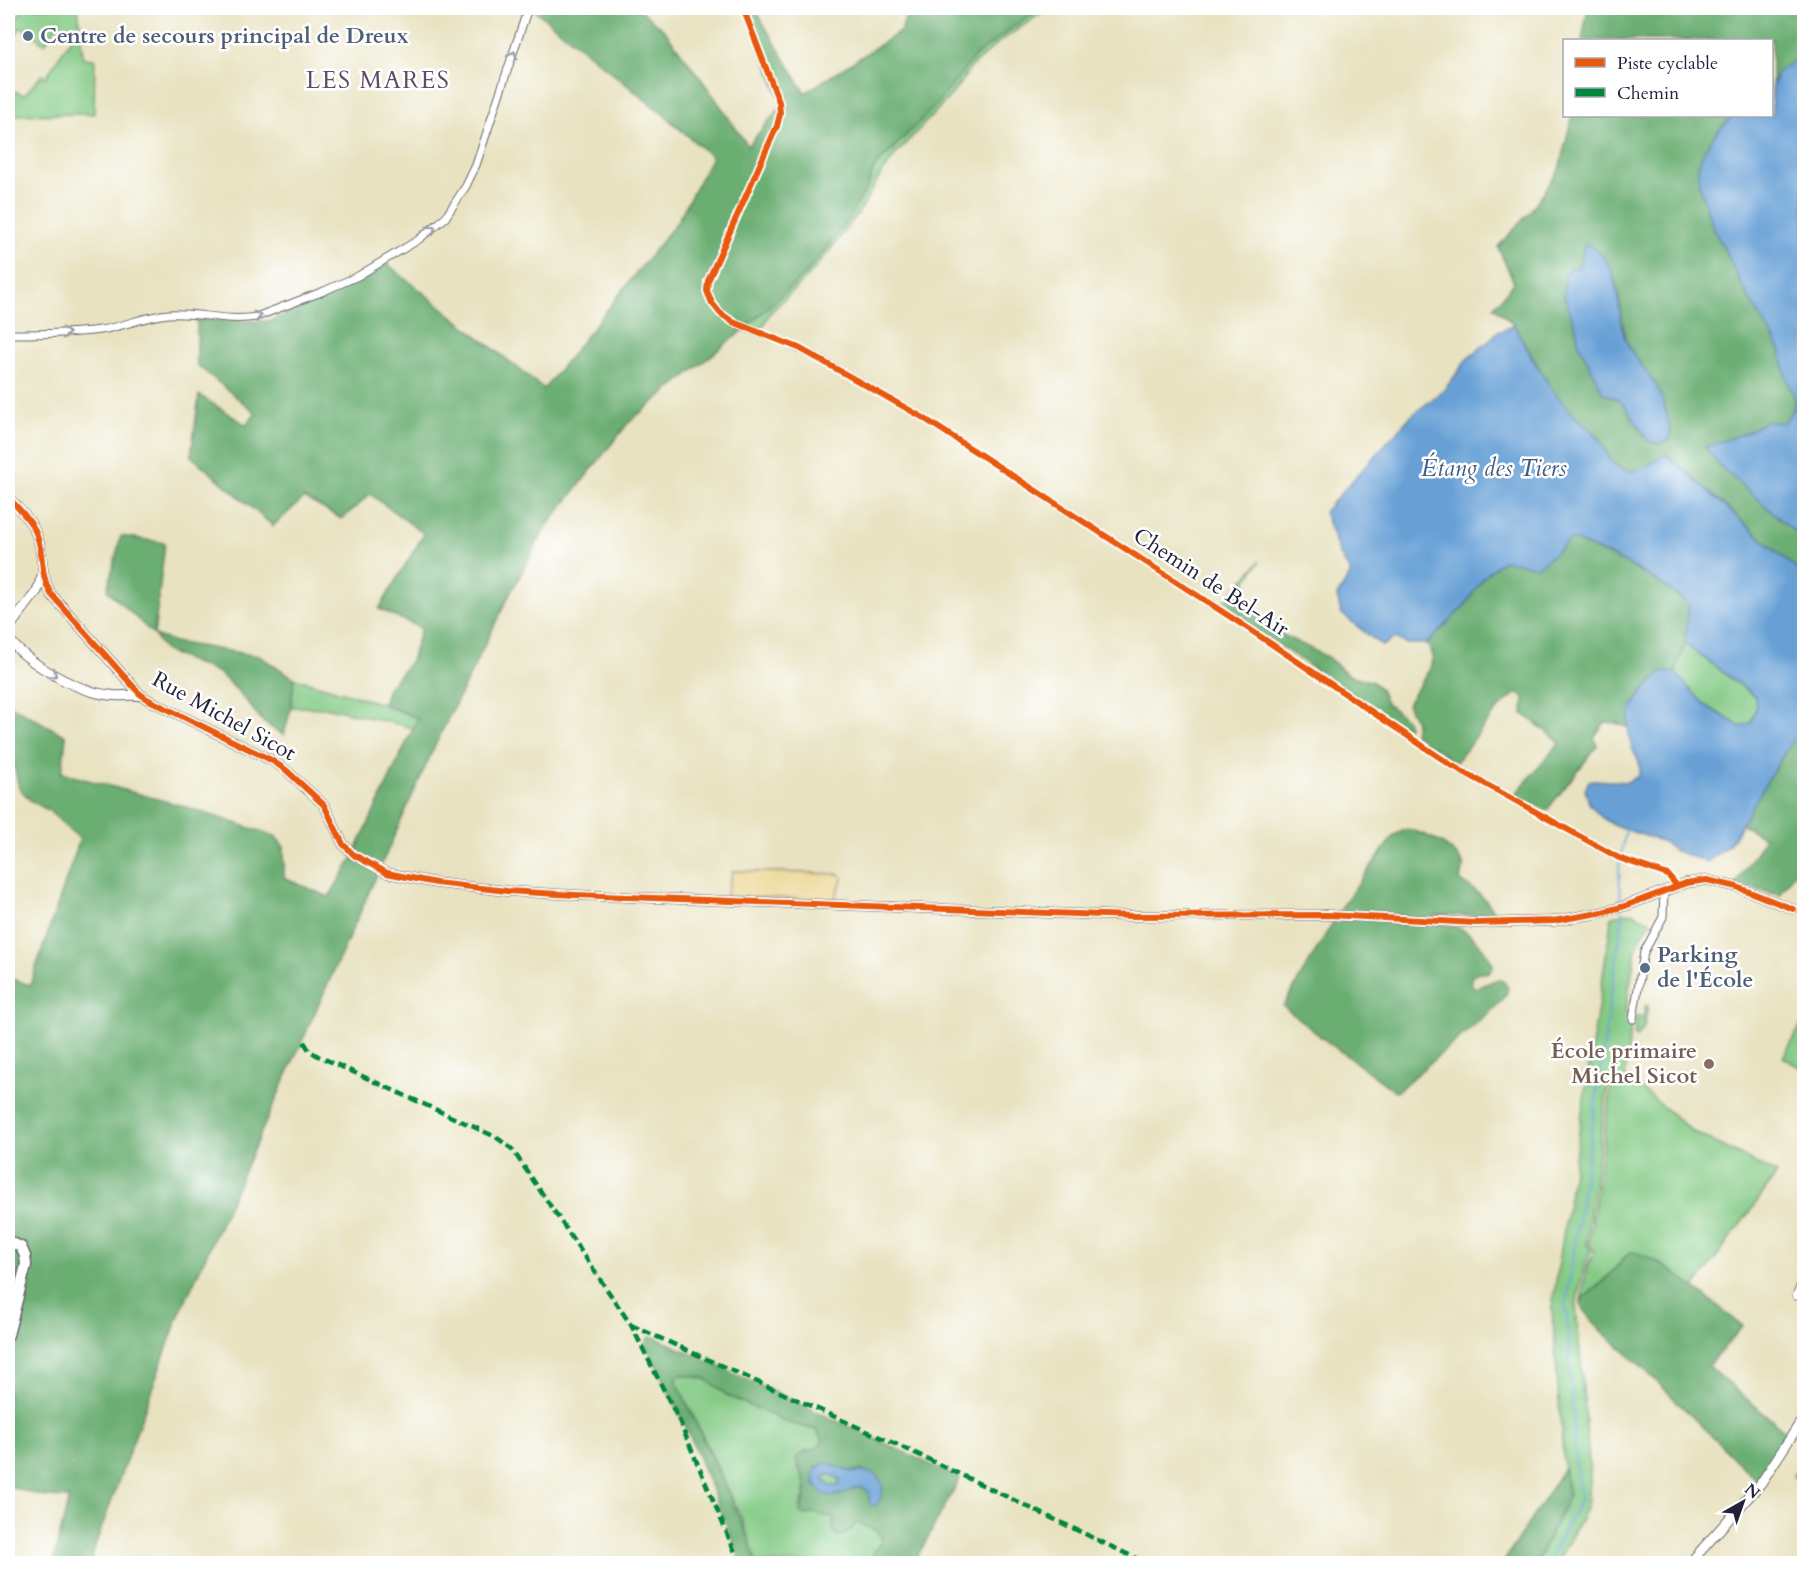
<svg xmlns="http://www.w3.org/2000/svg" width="1812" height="1571" font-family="Cardo,serif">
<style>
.green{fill:#84ca85;stroke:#537660;stroke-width:1.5}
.forest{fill:#6bae72;stroke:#466856;stroke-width:1.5;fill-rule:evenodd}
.sand{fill:#eeda9e;stroke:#887e6c;stroke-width:1.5}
.water{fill:#68a0d6;stroke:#456188;stroke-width:1.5;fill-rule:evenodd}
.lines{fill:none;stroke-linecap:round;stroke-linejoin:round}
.stream{stroke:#68a0d6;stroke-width:2}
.street-tunnel{stroke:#c0bca5;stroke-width:7;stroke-dasharray:7 3.5;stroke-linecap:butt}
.street-casing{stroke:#67656a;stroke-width:9}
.secondary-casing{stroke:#67656a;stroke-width:11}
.primary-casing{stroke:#67656a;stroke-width:13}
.street{stroke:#fff;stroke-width:7}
.secondary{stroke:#fff;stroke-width:9}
.primary{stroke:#fff;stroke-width:10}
.quiet{stroke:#00873e;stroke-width:4.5;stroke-dasharray:9 4.5;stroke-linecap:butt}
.cycleway-casing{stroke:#fff;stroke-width:10}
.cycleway{stroke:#e8590c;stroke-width:6}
.oneway{stroke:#9c9ca7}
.service-dot{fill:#5c6f8a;stroke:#fff;stroke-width:2}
.education-dot{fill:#8d6e63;stroke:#fff;stroke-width:2}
.labels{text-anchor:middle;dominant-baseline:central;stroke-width:5;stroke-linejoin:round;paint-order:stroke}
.service-label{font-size:22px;font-weight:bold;fill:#4e5e75;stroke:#fff;text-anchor:start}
.street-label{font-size:22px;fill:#22223b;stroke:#fff}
.education-label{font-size:22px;font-weight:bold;fill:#785e54;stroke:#fff;text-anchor:end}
.neighbourhood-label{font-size:24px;letter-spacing:1.5px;fill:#5e4c66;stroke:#fff}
.water-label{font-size:24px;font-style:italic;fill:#425b81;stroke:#fff}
</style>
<rect width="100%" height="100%" fill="#fff"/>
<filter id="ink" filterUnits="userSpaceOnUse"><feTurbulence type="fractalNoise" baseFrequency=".0167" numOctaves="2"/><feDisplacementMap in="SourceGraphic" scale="12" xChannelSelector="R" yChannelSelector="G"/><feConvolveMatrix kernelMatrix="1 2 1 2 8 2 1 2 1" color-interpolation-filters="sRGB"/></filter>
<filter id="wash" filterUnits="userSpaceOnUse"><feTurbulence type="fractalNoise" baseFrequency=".008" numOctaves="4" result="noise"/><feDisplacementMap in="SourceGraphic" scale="24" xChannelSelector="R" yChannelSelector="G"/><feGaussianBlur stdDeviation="1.35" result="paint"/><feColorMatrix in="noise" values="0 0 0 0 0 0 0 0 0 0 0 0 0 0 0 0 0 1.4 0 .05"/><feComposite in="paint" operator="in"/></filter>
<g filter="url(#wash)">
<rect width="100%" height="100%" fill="#e8e2c0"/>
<g class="green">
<polygon points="24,8 78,8 83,58 95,59 94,114 8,115 8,100 14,91 24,95 42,75 46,77 73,36 57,25 45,44 21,27 8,46 8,32"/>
<polygon points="1039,8 1049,8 998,43 972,66 953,93 896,154 878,179 861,209 841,236 812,272 770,313 761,330 747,326 807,272 849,218 867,188 874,168 895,147 966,66 993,40"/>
<path d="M1260,561C1251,573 1238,587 1246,603L1240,596L1234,611L1258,631L1220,606Z"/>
<polygon points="1685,644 1755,697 1756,708 1751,723 1741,727 1705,705 1675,673"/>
<polygon points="294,678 383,704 418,718 413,728 329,708 291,707"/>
<polygon points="1632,912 1651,922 1640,939 1636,949 1625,1013 1632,1015 1625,1075 1692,1131 1777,1174 1694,1288 1657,1262 1626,1255 1614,1270 1581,1301 1587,1267 1594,1252 1589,1243 1612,1081 1609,1078 1587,1237 1587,1244 1591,1251 1585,1265 1576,1305 1590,1473 1587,1507 1557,1563 1536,1564 1569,1496 1564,1468 1552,1308 1612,916"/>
<polygon points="1646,1005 1648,1006 1644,1027 1637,1037 1634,1034 1637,1016 1643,1017"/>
<polygon points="1804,1020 1804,1065 1802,1069 1783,1057"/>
<path d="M681,1374L706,1379L728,1396L789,1423L816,1430L823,1440C821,1448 813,1451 805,1451L798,1467C807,1481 807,1492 800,1507L806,1515C822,1508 838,1521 849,1531L854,1525L859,1523L879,1532L882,1539L873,1555L871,1563H756L742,1519L677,1382V1376Z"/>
<polygon points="1804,1458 1804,1483 1793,1476"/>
<polygon points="831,1474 841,1481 836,1486 831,1486 824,1480 826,1476"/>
</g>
<g class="forest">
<polygon points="532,8 638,8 665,31 713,95 748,146 782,105 746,8 754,8 805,93 901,31 909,8 1039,8 976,55 936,105 874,168 867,188 849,218 807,272 743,330 629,422 546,527 509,596 435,745 177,1320 95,1546 91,1563 53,1563 69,1498 46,1497 8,1486 8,978 30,985 80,839 48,810 31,801 19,788 14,765 8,756 8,704 66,736 62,773 183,806 275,836 284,847 284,878 329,897 351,861 418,718 383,704 388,688 411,661 421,628 379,609 424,534 370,494 342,519 304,498 273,526 191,456 199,395 246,425 256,413 197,365 197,320 270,321 353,283 387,264 544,389 677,222 712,157 659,111"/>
<polygon points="1588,8 1804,8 1804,53 1777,73 1772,87 1772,40 1582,40"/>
<path d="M1572,116H1733L1717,132L1699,184L1712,226L1750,300L1780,349L1786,376L1796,401L1792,412L1783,423L1766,422L1747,432L1706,448L1720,466L1804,540V576L1667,454L1639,471L1625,470L1614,464L1606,455L1598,437L1570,411L1552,390L1514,325L1494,307L1514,283L1498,247L1529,213L1559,170ZM1585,245L1612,276L1618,289L1625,339L1637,360L1656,386L1669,424L1671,438L1660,444L1648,440L1626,407L1617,399L1603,393L1579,344L1576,328L1564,295L1569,270L1579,267Z"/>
<polygon points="121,536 165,543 154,635 174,642 259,656 294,678 291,707 284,735 264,723 239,692 219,673 165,651 154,635 107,590"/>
<path d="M1571,539C1612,556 1655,576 1689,605L1685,644L1675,673L1661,672C1642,692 1631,698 1628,728L1616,723L1605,722L1594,737L1597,746L1547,810L1514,796L1560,742L1523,714L1524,698L1517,693C1492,710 1476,739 1456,762L1414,734L1416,722L1407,704L1430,669L1433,655L1427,644L1465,605L1483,578L1503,560L1538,567Z"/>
<polygon points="1234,595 1240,596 1251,611 1283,635 1327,657 1349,675 1373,682 1380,689 1386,703 1406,719 1408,727 1403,728 1399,726 1258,631 1234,611 1230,599"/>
<polygon points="1804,725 1804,857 1780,895 1735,885 1765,838 1741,824 1786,750"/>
<path d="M1407,829C1426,834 1457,847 1464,867L1460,880C1472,889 1492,900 1494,916L1439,915L1433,916L1438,924C1445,925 1454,926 1461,929C1473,935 1488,952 1493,965C1491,973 1485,974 1478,972L1471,977L1472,986L1476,988L1498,979L1504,982L1508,988L1505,997L1492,1010L1396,1092L1321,1037L1283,1006L1347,899L1394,835Z"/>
<path d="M1630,1252C1654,1251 1722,1310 1743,1326L1708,1366L1787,1433L1758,1482L1641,1366L1599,1329L1583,1310L1581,1304L1583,1298L1602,1283Z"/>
<path d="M650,1337H655L960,1478L914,1563H871L873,1555L882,1539L876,1530L857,1523L846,1534L837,1536L832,1529L834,1518L814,1513L806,1515L801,1514L800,1510L805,1497L806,1487L796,1459C803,1448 818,1453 823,1440L816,1430L789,1423L728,1396L706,1379L695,1376L679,1375L676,1378L677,1382L749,1539L756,1563H742L690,1436L647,1347L646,1341ZM827,1463L848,1471L862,1470L875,1506L870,1498L869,1492C856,1480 844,1497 830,1496L816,1468Z"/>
<polygon points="1564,1468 1569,1496 1536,1563 1503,1563"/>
</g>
<polygon class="sand" points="733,871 840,874 843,878 834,900 726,896"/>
<g class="water">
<polygon points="1804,53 1804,540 1720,466 1705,447 1747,432 1766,421 1783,423 1792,412 1796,401 1786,376 1780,349 1750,300 1712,225 1699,184 1698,166 1705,149 1717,132 1733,116 1772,116 1772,87 1777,73"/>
<path d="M1585,244C1623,258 1615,307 1625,338C1631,356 1646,369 1656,385C1664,400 1669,421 1671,438L1660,444L1648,441L1626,407L1617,399L1603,393L1579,344L1576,328L1564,295L1565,278L1569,269L1579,267Z"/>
<path d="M1514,325C1530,354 1546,385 1569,410C1577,420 1588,426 1596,436C1607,447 1607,465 1625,470C1640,475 1654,461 1666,454L1804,576V725L1786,750L1729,845L1707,862L1673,850L1664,842L1615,826L1601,817L1589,803L1585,790L1589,781L1593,780L1627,782L1639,776C1642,763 1638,761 1633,750C1619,713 1638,697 1661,672L1675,673L1705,705L1741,727L1751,723L1756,708L1755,696L1685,644L1689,605C1656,576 1612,555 1571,539L1538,567L1503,560L1483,578L1465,605L1427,644H1407L1395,638L1382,646L1341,613L1337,596L1351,573L1340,555L1324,512L1410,417L1446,388L1467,359L1489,341L1496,333Z"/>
<path d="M827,1463C834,1464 839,1468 845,1470C861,1476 875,1464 883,1487L881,1499L875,1506L871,1505L869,1502V1492C856,1479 844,1499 829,1496C811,1491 807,1467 827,1463ZM829,1474L840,1479L839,1485L831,1486L825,1482L824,1478Z"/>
</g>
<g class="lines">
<g class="stream">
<polyline points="1621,905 1619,867 1626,829"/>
<polyline points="1547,1564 1581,1498 1576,1464 1566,1304 1622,922 1622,910"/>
</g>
</g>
</g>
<g filter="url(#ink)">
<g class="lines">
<polyline class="street-tunnel" points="710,299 720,313"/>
<g class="street-casing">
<g id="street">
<polyline points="710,299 707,288 709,277 777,126 780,114 779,102 743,8"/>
<polyline points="720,313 738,325 782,341 814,356 922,417 1249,629 1451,765 1619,858 1668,875 1677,886"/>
<path d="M8,334C38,334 70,334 100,330C123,327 145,316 168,314C198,312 227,322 256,317L324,291L358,276L418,240L445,218L466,186L476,165L528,8"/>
<polyline points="1633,1019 1644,952 1663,917 1664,891"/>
<polyline points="1796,1296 1804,1278"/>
</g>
</g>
<g class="secondary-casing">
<g id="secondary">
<path d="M8,497C19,509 34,523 38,539C44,558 40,575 51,594L139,693L147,699L271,760L286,770L324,805L343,844L354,855L387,873L436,883L507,891L575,895L1131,916L1329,915L1476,923L1553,921L1599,913L1625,906L1686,883L1707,880L1737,887L1793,909"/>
<polyline points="8,629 37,591 42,576"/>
<path d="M8,638C28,664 76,691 109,695C120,697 131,694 142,696"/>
<polyline points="1689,1564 1761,1483 1804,1417"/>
</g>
</g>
<g class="primary-casing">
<polyline id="primary" points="8,1241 21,1247 25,1256 26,1265 8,1335"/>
</g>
<use href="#street" class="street"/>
<use href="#secondary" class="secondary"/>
<use href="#primary" class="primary"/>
<g class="quiet">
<polyline points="304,1042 309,1050 318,1056 496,1137 512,1149 631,1325 679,1420 740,1564"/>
<polyline points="631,1325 913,1452 1148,1564"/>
</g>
<g class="cycleway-casing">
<g id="cycleway">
<polyline points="743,8 779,102 780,114 777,126 708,281 707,291 712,303 720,313 733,322 799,348 922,417 1249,629 1451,765 1619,858 1668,875 1677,886"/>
<path d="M8,497C19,509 34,523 38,539C44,558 40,575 51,594L139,693L147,699L271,760L286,770L324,805L343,844L354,855L387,873L436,883L507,891L575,895L1131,916L1329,915L1476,923L1553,921L1599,913L1625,906L1686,883L1707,880L1737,887L1793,909"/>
</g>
</g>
<use href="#cycleway" class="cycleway"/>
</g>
<defs><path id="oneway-chevron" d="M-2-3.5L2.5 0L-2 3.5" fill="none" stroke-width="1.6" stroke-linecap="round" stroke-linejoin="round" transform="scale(1.5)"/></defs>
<g class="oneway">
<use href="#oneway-chevron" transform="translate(513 55) rotate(-72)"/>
<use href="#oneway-chevron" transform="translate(432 229) rotate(-40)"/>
<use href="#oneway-chevron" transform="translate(258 316) rotate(-14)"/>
<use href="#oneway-chevron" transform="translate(66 333) rotate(-2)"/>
<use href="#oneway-chevron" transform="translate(53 674) rotate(34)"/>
</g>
</g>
<g class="service-dot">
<circle cx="28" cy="36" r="6"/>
<circle cx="1645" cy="968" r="6"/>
</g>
<circle class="education-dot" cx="1709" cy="1064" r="6"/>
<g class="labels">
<g class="service-label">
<text x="40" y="36">Centre de secours principal de Dreux</text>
<text x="1657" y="955">Parking<tspan x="1657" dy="25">de l'École</tspan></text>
</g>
<g class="street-label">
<text transform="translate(1211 582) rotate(33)">Chemin de Bel-Air</text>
<text transform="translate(224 716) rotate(29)">Rue Michel Sicot</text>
</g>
<g class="education-label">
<text x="1697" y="1051">École primaire<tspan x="1697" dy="25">Michel Sicot</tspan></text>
</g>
<g class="neighbourhood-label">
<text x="378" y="80">LES MARES</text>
</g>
<g class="water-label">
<text x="1494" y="468">Étang des Tiers</text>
</g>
</g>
<rect width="1812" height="1571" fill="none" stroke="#fff" stroke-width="30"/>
<rect x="1563" y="39" width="210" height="78" fill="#ffffff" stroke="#a7a7b1" stroke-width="1.5"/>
<rect x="1575" y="58" width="30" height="9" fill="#e8590c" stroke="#a7a7b1" stroke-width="1.5"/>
<text x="1617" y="69" font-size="18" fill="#22223b">Piste cyclable</text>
<rect x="1575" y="88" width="30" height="9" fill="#00873e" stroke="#a7a7b1" stroke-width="1.5"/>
<text x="1617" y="99" font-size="18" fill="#22223b">Chemin</text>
<g transform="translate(1743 1502) rotate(40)" stroke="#ffffff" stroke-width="4.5" paint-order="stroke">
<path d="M0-4.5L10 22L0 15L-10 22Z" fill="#22223b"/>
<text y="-9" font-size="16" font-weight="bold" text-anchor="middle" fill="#22223b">N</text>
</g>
</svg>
